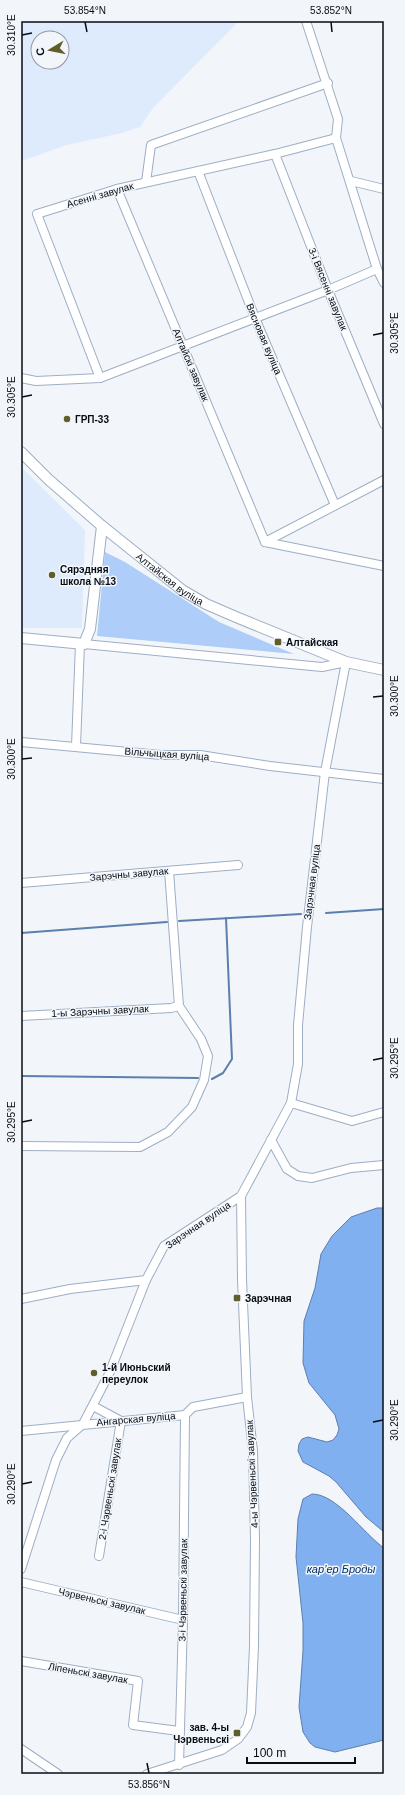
<svg xmlns="http://www.w3.org/2000/svg" width="405" height="1795" font-family="Arial,sans-serif">
<style>
.built{fill:#deebfd;fill-rule:evenodd}
.green{fill:#aecdf8}
.water{fill:#81b0f0;stroke:#5c7fae}
.lines{fill:none;stroke-linecap:round;stroke-linejoin:round}
.stream{stroke:#5c7fae;stroke-width:2}
.minor-casing{stroke:#9eaec4;stroke-width:10}
.major-casing{stroke:#9eaec4;stroke-width:12}
.minor{stroke:#fff;stroke-width:8}
.major{stroke:#fff;stroke-width:10}
.ticks{fill:none;stroke:#070d14;stroke-width:1.5}
.poi-dot{fill:#605e2b;stroke:#f2f6fb;stroke-width:1.5}
.labels{text-anchor:middle;dominant-baseline:central;stroke-width:3;stroke-linejoin:round;paint-order:stroke}
.street-label{font-size:10px;fill:#070d14;stroke:#f2f6fb}
.poi-label{font-size:10px;font-weight:bold;fill:#070d14;stroke:#f2f6fb;text-anchor:start}
.water-label{font-size:11px;font-style:italic;fill:#002d65;stroke:#f2f6fb}
.neatline{fill:none;stroke:#070d14;stroke-width:1.5}
.ticks-label{font-size:10px;text-anchor:middle;fill:#070d14}
</style>
<rect width="100%" height="100%" fill="#f2f6fb"/>
<g class="built">
<path d="M21,21H239L153,108L140,127L122,133L67,145L21,161ZM38,38H62V62H38Z"/>
<polygon points="21,467 85,530 82,628 21,628"/>
</g>
<polygon class="green" points="105,552 125,562 219,622 294,654 97,636"/>
<g class="water">
<polygon points="377,1208 384,1208 384,1532 366,1517 336,1482 329,1476 303,1462 298,1451 299,1444 302,1439 308,1437 327,1442 333,1440 337,1435 339,1429 335,1415 309,1383 303,1363 304,1321 315,1288 321,1254 332,1236 351,1217"/>
<path d="M312,1494C337,1494 364,1534 384,1548V1740L335,1752L315,1747L310,1743L303,1732L299,1707L303,1651V1623L296,1557L298,1519L303,1499Z"/>
</g>
<g class="lines">
<g class="stream">
<polyline points="326,913 384,909"/>
<polyline points="179,921 301,914"/>
<polyline points="21,933 167,922"/>
<polyline points="21,1076 198,1078"/>
<polyline points="212,1079 223,1073 232,1059 226,918"/>
</g>
<g class="minor-casing">
<g id="minor">
<polyline points="306,21 338,119 336,138 377,269 384,283"/>
<polyline points="275,154 328,290 384,424"/>
<polyline points="198,171 255,318 335,505"/>
<polyline points="351,181 384,189"/>
<polyline points="146,182 151,145 328,83"/>
<polyline points="117,189 265,542"/>
<polyline points="21,378 36,381 100,378 328,290 377,269"/>
<polyline points="100,378 37,214 117,189 275,154 336,138"/>
<polyline points="265,542 384,480"/>
<polyline points="265,542 384,566"/>
<polyline points="21,742 161,755 200,755 270,766 384,779"/>
<polyline points="76,746 80,644"/>
<polyline points="21,883 238,865"/>
<polyline points="21,1016 171,1008 179,1006"/>
<polyline points="291,1103 352,1121 384,1112"/>
<polyline points="271,1140 287,1169 298,1176 312,1178 351,1168 384,1165"/>
<polyline points="21,1146 140,1147 168,1132 192,1107 204,1080 208,1056 201,1039 179,1006 169,871"/>
<polyline points="21,1299 70,1289 146,1280 164,1246 241,1196 291,1103 298,1064 298,1025 307,927 325,772 346,662 322,667 84,644"/>
<polyline points="93,1406 121,1421 99,1556"/>
<polyline points="21,1431 185,1415 193,1407 247,1397"/>
<polyline points="21,1569 56,1460 67,1438 83,1424 109,1374 146,1280"/>
<polyline points="21,1582 183,1620"/>
<polyline points="21,1661 138,1681 133,1725 179,1731"/>
<polyline points="21,1749 58,1774"/>
<polyline points="179,1765 183,1620 185,1415"/>
<polyline points="147,1774 222,1750 238,1739 247,1727 251,1713 254,1646 255,1539 253,1451 247,1397 242,1279 241,1196"/>
</g>
</g>
<g class="major-casing">
<g id="major">
<path id="s1" d="M21,452L48,479L102,526L182,590L206,604L236,617L346,662L384,670"/>
<polyline points="21,638 84,644 90,629 102,526"/>
</g>
</g>
<use href="#minor" class="minor"/>
<use href="#major" class="major"/>
</g>
<path class="ticks" d="M85,22L87,32M331,22L332,32M22,35L32,33M373,335L383,333M22,397L32,395M373,697L383,696M22,759L32,758M373,1060L383,1058M22,1122L32,1120M373,1422L383,1420M22,1484L32,1482M147,1763L149,1773"/>
<g class="poi-dot">
<circle cx="67" cy="419" r="4"/>
<circle cx="52" cy="575" r="4"/>
<rect x="274" y="638" width="8" height="8" rx="2"/>
<rect x="233" y="1294" width="8" height="8" rx="2"/>
<circle cx="94" cy="1373" r="4"/>
<rect x="233" y="1729" width="8" height="8" rx="2"/>
</g>
<g class="labels">
<g class="street-label">
<text transform="translate(100 195) rotate(-16)">Асенні завулак</text>
<text transform="translate(328 289) rotate(68)">3-і Вясенні завулак</text>
<text transform="translate(264 339) rotate(67)">Вясновая вуліца</text>
<text transform="translate(191 365) rotate(67)">Алтайскі завулак</text>
<text stroke="none"><textPath href="#s1" startOffset="196">Алтайская вуліца</textPath></text>
<text transform="translate(167 754) rotate(4)">Вільчыцкая вуліца</text>
<text transform="translate(129 874) rotate(-5)">Зарэчны завулак</text>
<text transform="translate(312 882) rotate(-83)">Зарэчная вуліца</text>
<text transform="translate(100 1011) rotate(-3)">1-ы Зарэчны завулак</text>
<text transform="translate(198 1225) rotate(-34)">Зарэчная вуліца</text>
<text transform="translate(136 1419) rotate(-5)">Ангарская вуліца</text>
<text transform="translate(252 1474) rotate(-93)">4-ы Чэрвеньскі завулак</text>
<text transform="translate(110 1489) rotate(-81)">2-і Чэрвеньскі завулак</text>
<text transform="translate(183 1590) rotate(-89)">3-і Чэрвеньскі завулак</text>
<text transform="translate(102 1601) rotate(13)">Чэрвеньскі завулак</text>
<text transform="translate(88 1673) rotate(10)">Ліпеньскі завулак</text>
</g>
<g class="poi-label">
<text x="75" y="419">ГРП-33</text>
<text x="60" y="569">Сярэдняя<tspan x="60" dy="12">школа №13</tspan></text>
<text x="286" y="642">Алтайская</text>
<text x="245" y="1298">Зарэчная</text>
<text x="102" y="1367">1-й Июньский<tspan x="102" dy="12">переулок</tspan></text>
<text x="229" y="1727" text-anchor="end">зав. 4-ы<tspan x="229" dy="12">Чэрвеньскі</tspan></text>
</g>
<g class="water-label">
<text x="341" y="1569">карʼер Броды</text>
</g>
</g>
<rect width="405" height="1795" fill="none" stroke="#f2f6fb" stroke-width="44"/>
<g transform="translate(50 50) rotate(260)"><circle r="19" fill="#f2f6fb" stroke="#94999f"/>
<path d="M0-3L7 15L0 10L-7 15Z" fill="#605e2b"/>
<text y="-6" font-size="11" font-weight="bold" text-anchor="middle" fill="#070d14">С</text>
</g>
<path d="M247 1757v6h108v-6" fill="none" stroke="#070d14" stroke-width="2"/>
<text x="253" y="1757" font-size="12" fill="#070d14" stroke="#f2f6fb" stroke-width="3" paint-order="stroke">100 m</text>
<rect x="22" y="22" width="361" height="1751" class="neatline"/>
<g class="ticks-label">
<text x="85" y="14">53.854°N</text>
<text x="331" y="14">53.852°N</text>
<text transform="translate(11 35) rotate(-90)" y="4">30.310°E</text>
<text transform="translate(394 333) rotate(-90)" y="4">30.305°E</text>
<text transform="translate(11 397) rotate(-90)" y="4">30.305°E</text>
<text transform="translate(394 696) rotate(-90)" y="4">30.300°E</text>
<text transform="translate(11 759) rotate(-90)" y="4">30.300°E</text>
<text transform="translate(394 1058) rotate(-90)" y="4">30.295°E</text>
<text transform="translate(11 1122) rotate(-90)" y="4">30.295°E</text>
<text transform="translate(394 1420) rotate(-90)" y="4">30.290°E</text>
<text transform="translate(11 1484) rotate(-90)" y="4">30.290°E</text>
<text x="149" y="1788">53.856°N</text>
</g>
</svg>
